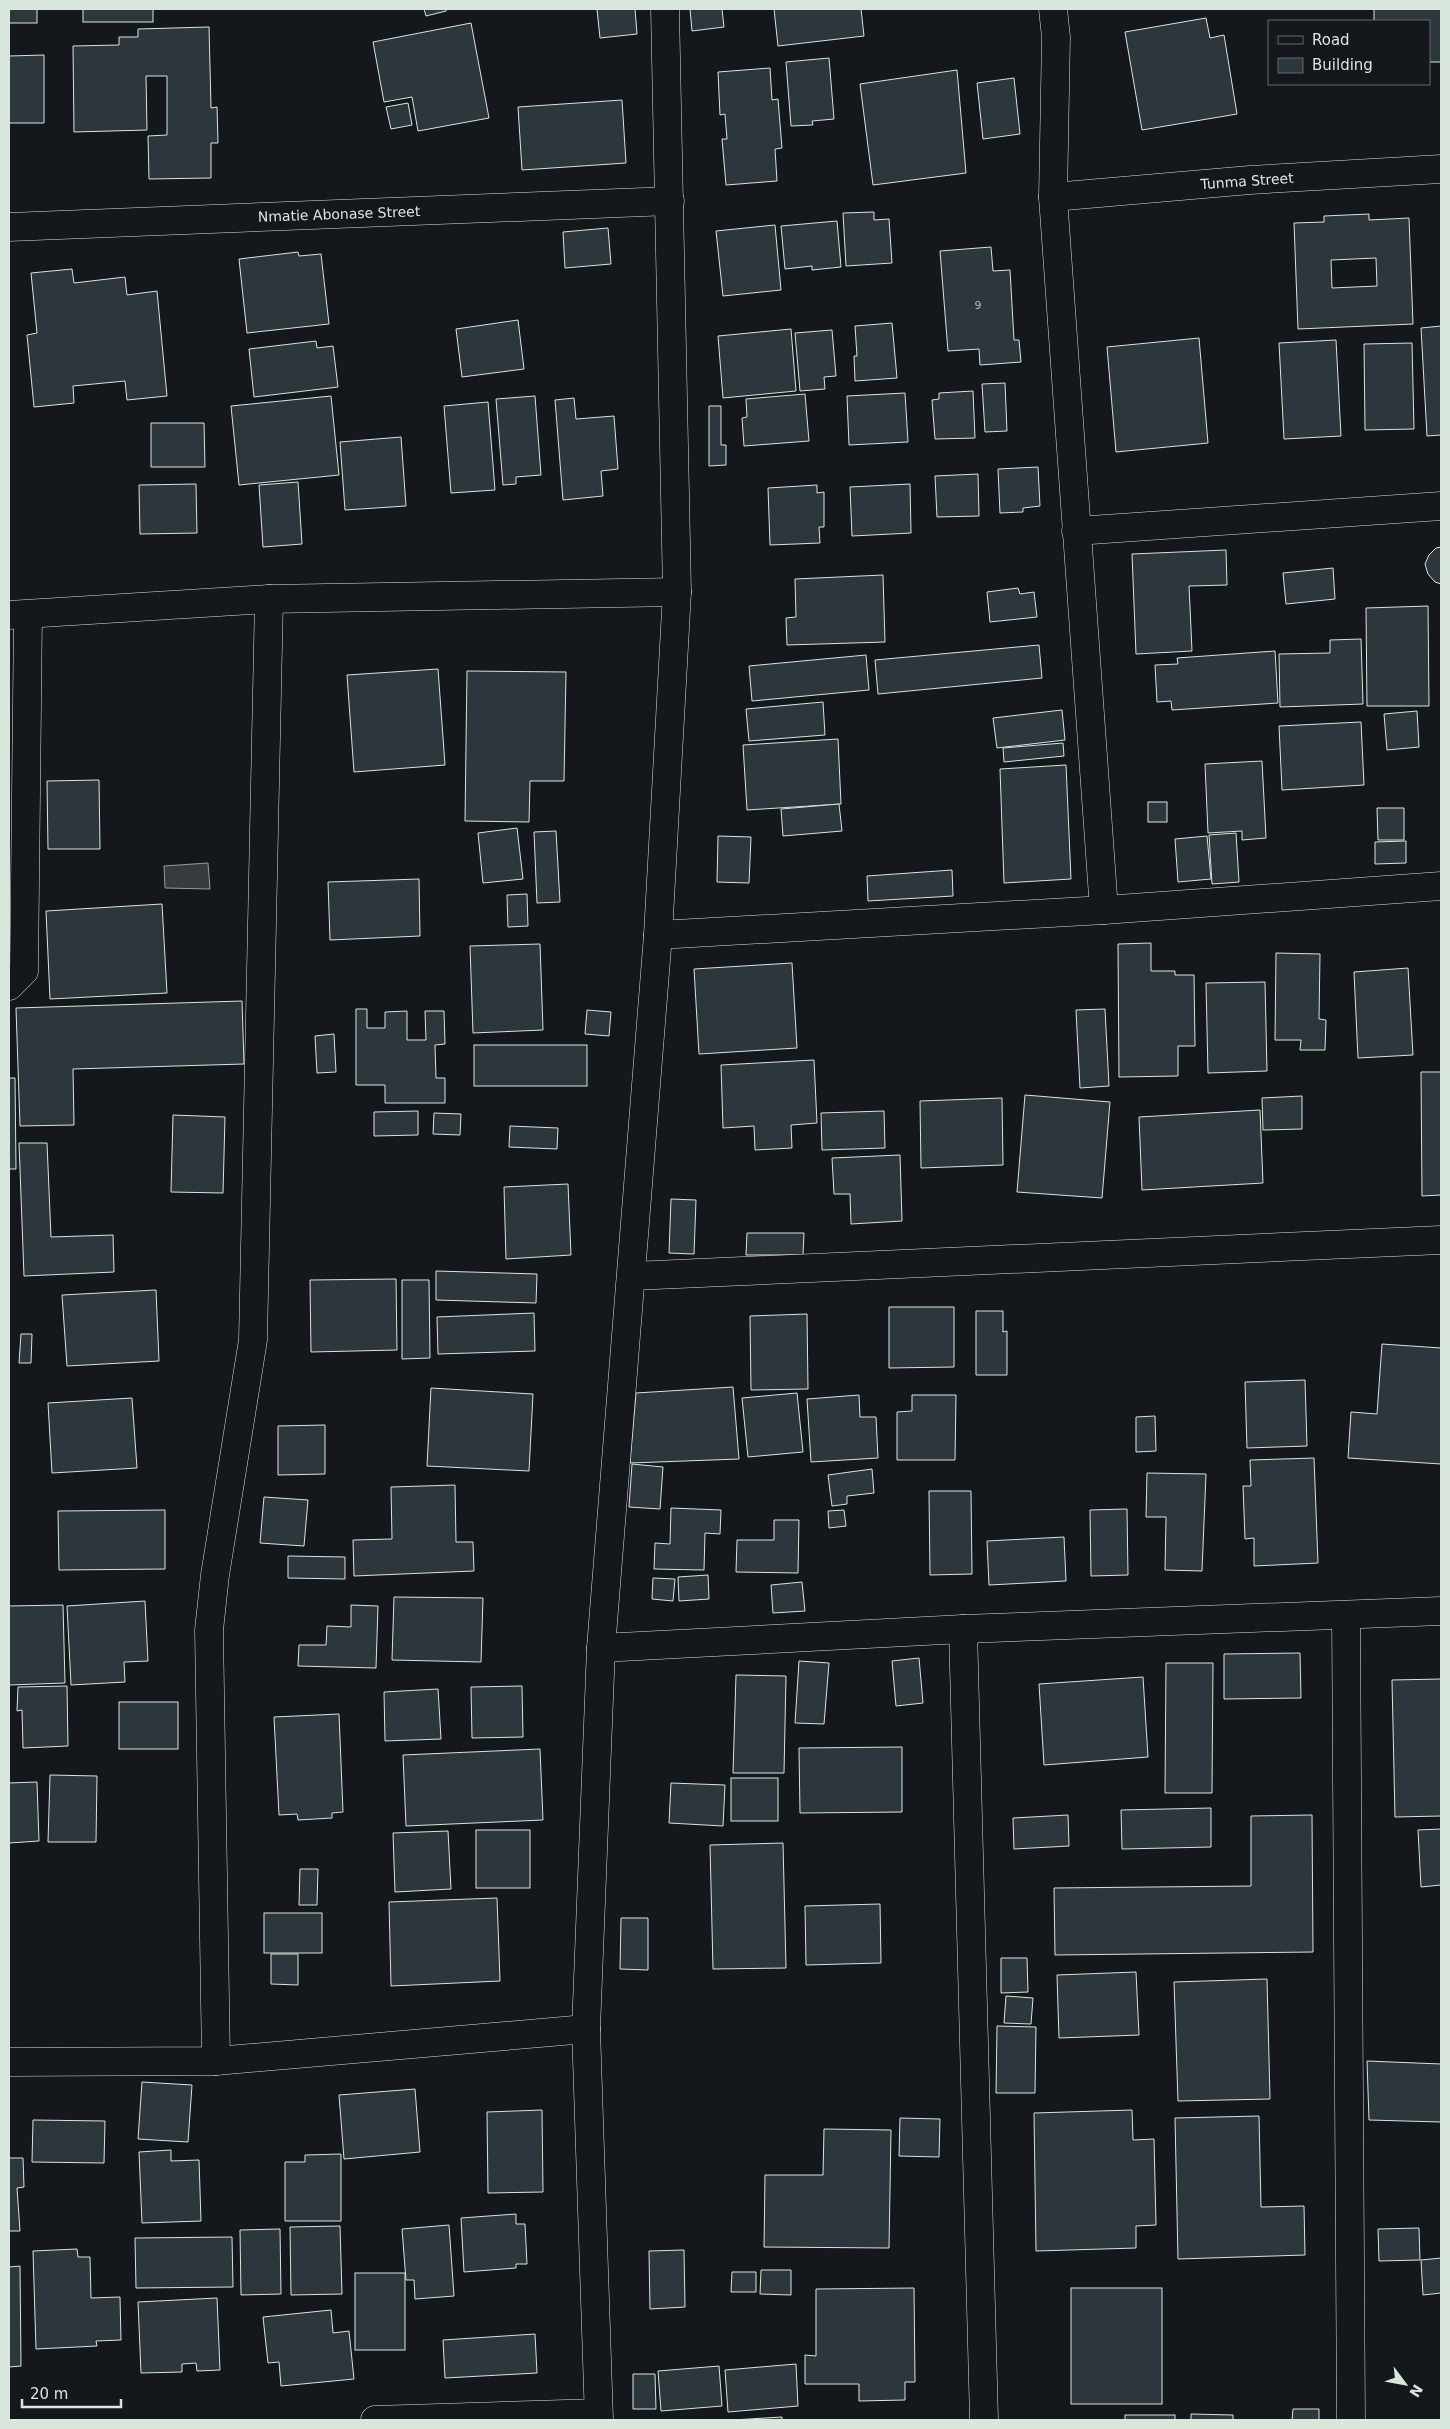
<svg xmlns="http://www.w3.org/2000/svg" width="1450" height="2429" font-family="'DejaVu Sans',sans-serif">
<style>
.water{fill:#363b3e;stroke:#939e99}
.building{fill:#2c363c;stroke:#d8e6dc;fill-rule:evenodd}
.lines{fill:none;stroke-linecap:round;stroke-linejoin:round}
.minor-casing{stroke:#d8e6dc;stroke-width:29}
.minor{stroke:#14181c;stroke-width:28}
.labels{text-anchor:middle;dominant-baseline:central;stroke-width:4;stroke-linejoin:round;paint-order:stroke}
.number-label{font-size:11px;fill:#adbab4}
.street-label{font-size:14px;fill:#d8e6dc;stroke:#14181c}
</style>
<rect width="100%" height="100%" fill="#14181c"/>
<polygon class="water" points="208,863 210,889 165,888 164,866"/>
<g class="building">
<rect x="9" y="9" width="28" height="14"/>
<rect x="83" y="9" width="70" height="13"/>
<polygon points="424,9 446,9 446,11 426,16"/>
<polygon points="597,9 635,9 637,34 600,38"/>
<polygon points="690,9 722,9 724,27 692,31"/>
<polygon points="774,9 861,9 864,36 778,46"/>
<polygon points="1374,9 1441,9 1441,62 1429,62 1429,21 1374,21"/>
<polygon points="1206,18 1210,38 1224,35 1237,114 1142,130 1125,32"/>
<polygon points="471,23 489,118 418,131 412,97 384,102 373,42"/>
<polygon points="209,27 211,108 217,107 218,143 211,143 211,178 149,179 148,136 167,135 167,76 146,76 147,130 74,132 73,46 119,45 119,37 138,37 138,29"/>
<polygon points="44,55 44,123 9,123 9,56"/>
<polygon points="829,58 834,119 812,121 813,125 791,126 786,62"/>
<polygon points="770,68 772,100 778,99 782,148 775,149 777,181 726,185 722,139 727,139 725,114 720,115 718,72"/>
<polygon points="957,70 966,173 873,185 860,84"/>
<polygon points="1014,78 1020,134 983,139 977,83"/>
<polygon points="622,100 626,163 522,170 518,107"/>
<polygon points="408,103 412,125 391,129 386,107"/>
<polygon points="874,212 874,220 889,219 892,263 846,266 843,213"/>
<path d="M1369,214V220L1409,218L1413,324L1298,329L1294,223L1324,222V216ZM1376,258L1377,286L1332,288L1331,260Z"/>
<polygon points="837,221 841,267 812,270 812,266 785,269 781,226"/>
<polygon points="775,225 781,290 723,296 716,231"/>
<polygon points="608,228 611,264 565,268 563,232"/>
<polygon points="991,247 993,271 1010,270 1014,340 1019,340 1021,362 980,365 979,349 948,351 940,251"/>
<polygon points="298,252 299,256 321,254 329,324 247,333 239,259"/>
<polygon points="72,269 74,283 125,277 127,295 157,291 167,396 127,400 125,381 73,386 74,403 34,407 27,335 37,333 31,273"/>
<polygon points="518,320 524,369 462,377 456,329"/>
<polygon points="892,323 897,378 855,381 854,356 857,356 855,326"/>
<polygon points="1441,326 1441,435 1427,436 1421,328"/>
<polygon points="791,329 796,391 723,398 718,336"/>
<polygon points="832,330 836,376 824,377 825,389 800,391 795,333"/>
<polygon points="1199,338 1208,443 1116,452 1107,347"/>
<polygon points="1336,340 1341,436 1284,439 1279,343"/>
<polygon points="316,341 317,348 333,346 338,387 254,397 249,349"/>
<polygon points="1412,343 1414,429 1365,430 1364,344"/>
<polygon points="1005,383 1007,431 985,432 982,384"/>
<polygon points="973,391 975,438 935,439 932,400 939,399 939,393"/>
<polygon points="905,393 908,442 849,445 847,396"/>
<polygon points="805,394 809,441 744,446 742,418 747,417 746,399"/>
<polygon points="331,396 339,475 239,485 231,406"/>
<polygon points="535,396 541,475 516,477 516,484 503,485 496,399"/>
<polygon points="574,398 576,419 614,416 618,469 601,471 603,496 563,500 555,400"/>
<polygon points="488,402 495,490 451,493 444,406"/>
<polygon points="709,406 721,406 721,445 726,445 726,465 709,466"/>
<polygon points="151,423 204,423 205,467 151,467"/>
<polygon points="401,437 406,506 345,510 340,442"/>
<polygon points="1038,467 1040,506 1023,508 1023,512 1000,513 998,469"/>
<polygon points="978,474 979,516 937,517 935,476"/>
<polygon points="298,482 302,544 263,547 259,485"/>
<polygon points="196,484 197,533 140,534 139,485"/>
<polygon points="910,484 911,533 852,536 850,487"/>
<polygon points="817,485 817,493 824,492 824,527 819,527 820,543 770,545 768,488"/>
<polygon points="1441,547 1441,584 1435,582 1428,574 1425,564 1429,555 1436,548"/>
<polygon points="1226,550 1227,585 1189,586 1192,651 1136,654 1132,554"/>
<polygon points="1333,568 1335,599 1286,604 1283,573"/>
<polygon points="883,575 885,642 787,645 786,618 796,617 795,579"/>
<polygon points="1018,588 1020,594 1034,592 1037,617 990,622 987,592"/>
<polygon points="1428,606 1429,706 1367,706 1366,608"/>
<polygon points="1361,639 1363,704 1280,707 1279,654 1330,653 1330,640"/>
<polygon points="1039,645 1042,678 878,694 875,660"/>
<polygon points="1275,651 1278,703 1172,710 1171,701 1157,702 1155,665 1178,664 1177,658"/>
<polygon points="866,655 869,690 752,701 749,666"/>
<polygon points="438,669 445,765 354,772 347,675"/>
<polygon points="467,671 566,672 564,781 530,781 529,822 465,821"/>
<polygon points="823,702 825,735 749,741 746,709"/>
<polygon points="1062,710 1065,740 997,748 993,718"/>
<polygon points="1417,711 1419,747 1387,750 1384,714"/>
<polygon points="1361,722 1364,785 1282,790 1279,726"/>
<polygon points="838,739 841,804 747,810 743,745"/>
<polygon points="1063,743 1064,756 1004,762 1003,748"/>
<polygon points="1262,761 1266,838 1242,840 1242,831 1208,833 1205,764"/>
<polygon points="1066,765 1071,879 1004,883 1000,769"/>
<polygon points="99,780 100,849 48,849 47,781"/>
<rect x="1148" y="802" width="19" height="20"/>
<polygon points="839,804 842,831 783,836 781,809"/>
<polygon points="1377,808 1404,808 1404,840 1378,840"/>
<polygon points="517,828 523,879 483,883 478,833"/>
<polygon points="556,831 560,902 537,903 534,832"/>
<polygon points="1236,833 1239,882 1212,884 1209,835"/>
<polygon points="718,836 751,837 749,883 717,882"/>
<polygon points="1207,836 1211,879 1178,882 1175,839"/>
<polygon points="1406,841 1406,863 1375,864 1375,842"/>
<polygon points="952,870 953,896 868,901 867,876"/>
<polygon points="419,879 420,936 330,940 328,882"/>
<polygon points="527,894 528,926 508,927 507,895"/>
<polygon points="162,904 167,993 50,999 46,911"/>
<polygon points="1151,943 1151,971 1175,971 1175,975 1194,975 1195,1046 1178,1046 1178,1076 1119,1077 1118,944"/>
<polygon points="540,944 543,1030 473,1033 470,946"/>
<polygon points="1276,953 1320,954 1319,1019 1326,1020 1325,1050 1300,1050 1301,1040 1275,1040"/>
<polygon points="792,963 797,1048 699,1054 694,969"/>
<polygon points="1408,968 1413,1055 1358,1058 1354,972"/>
<polygon points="1265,982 1267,1071 1208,1073 1206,983"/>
<polygon points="242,1001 244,1064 73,1069 74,1125 20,1126 16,1008"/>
<polygon points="356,1009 367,1009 367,1028 385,1028 385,1012 407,1011 407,1040 426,1040 425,1011 444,1011 445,1044 435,1045 436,1078 445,1078 445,1103 385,1103 385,1085 356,1085"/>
<polygon points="1105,1009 1109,1086 1080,1088 1076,1010"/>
<polygon points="587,1010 611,1012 609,1036 585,1034"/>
<polygon points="334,1034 336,1072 317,1073 315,1036"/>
<rect x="474" y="1045" width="113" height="41"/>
<polygon points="814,1060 817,1123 791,1125 792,1148 755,1150 754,1126 723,1128 721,1065"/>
<polygon points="1421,1072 1441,1072 1441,1195 1422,1196"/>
<polygon points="9,1078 15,1078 16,1169 9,1169"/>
<polygon points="1025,1095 1110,1102 1102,1198 1017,1192"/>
<polygon points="1302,1096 1302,1129 1263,1130 1262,1098"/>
<polygon points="1002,1098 1003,1165 921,1168 920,1101"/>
<polygon points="1260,1110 1263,1183 1142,1190 1139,1117"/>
<polygon points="418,1111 418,1135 374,1136 374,1112"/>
<polygon points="884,1111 885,1148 822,1150 821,1113"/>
<polygon points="434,1113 461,1114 460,1135 433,1134"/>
<polygon points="173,1115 225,1117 223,1193 171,1192"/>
<polygon points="510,1126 558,1128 557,1149 509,1147"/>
<polygon points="19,1143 47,1143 51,1237 113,1235 114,1272 24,1276"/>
<polygon points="900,1155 902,1221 851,1224 850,1194 834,1194 832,1158"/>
<polygon points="568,1184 571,1255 506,1259 504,1187"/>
<polygon points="671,1199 696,1200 694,1254 669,1253"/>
<polygon points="747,1233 804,1233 803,1255 746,1255"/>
<polygon points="436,1271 537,1274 536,1303 436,1300"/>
<polygon points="396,1279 397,1350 311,1352 310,1280"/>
<polygon points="402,1280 429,1280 430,1358 402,1359"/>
<polygon points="156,1290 159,1361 67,1366 62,1295"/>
<polygon points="889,1307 954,1307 954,1367 889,1368"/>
<polygon points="976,1311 1003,1311 1003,1332 1007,1331 1007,1375 976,1375"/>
<polygon points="534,1313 535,1351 438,1354 437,1317"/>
<polygon points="807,1314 808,1389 751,1390 750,1316"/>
<polygon points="21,1334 32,1334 31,1363 19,1363"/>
<polygon points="1382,1344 1441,1348 1441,1464 1348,1458 1351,1412 1377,1414"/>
<polygon points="1305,1380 1307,1446 1247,1448 1245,1382"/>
<polygon points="733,1387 739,1459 630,1463 636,1393"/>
<polygon points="431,1388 533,1394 529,1471 427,1466"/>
<polygon points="797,1393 803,1452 748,1457 742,1398"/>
<polygon points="859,1395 860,1417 876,1417 878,1458 811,1462 807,1399"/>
<polygon points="912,1395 956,1395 955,1460 897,1460 897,1412 912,1411"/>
<polygon points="132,1398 137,1468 52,1473 48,1403"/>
<polygon points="1155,1416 1156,1451 1136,1452 1136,1417"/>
<polygon points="325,1425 325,1474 278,1475 278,1426"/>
<polygon points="1314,1458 1318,1563 1254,1566 1254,1538 1245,1539 1243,1486 1251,1486 1250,1460"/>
<polygon points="632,1464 663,1467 660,1509 629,1507"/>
<polygon points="872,1469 874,1493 847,1496 847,1504 832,1506 828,1475"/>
<polygon points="1147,1473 1206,1474 1202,1571 1165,1570 1166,1517 1146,1517"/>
<polygon points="455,1485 456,1542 473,1542 474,1571 354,1576 353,1540 392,1539 391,1487"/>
<polygon points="929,1491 971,1491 972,1574 930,1575"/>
<polygon points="264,1497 308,1500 304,1546 260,1543"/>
<polygon points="671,1508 721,1510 720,1534 705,1533 704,1570 654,1569 655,1543 670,1544"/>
<polygon points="1127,1509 1128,1575 1091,1576 1090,1510"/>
<polygon points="165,1510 165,1569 59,1570 58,1511"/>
<polygon points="844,1510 846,1526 829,1528 828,1511"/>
<polygon points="774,1520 799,1520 798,1573 736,1572 737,1540 774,1540"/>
<polygon points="1064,1537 1066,1581 989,1585 987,1541"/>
<polygon points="288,1556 345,1557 345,1579 288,1578"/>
<polygon points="708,1575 709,1599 679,1601 678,1577"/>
<polygon points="653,1578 675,1579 673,1601 652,1599"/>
<polygon points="802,1582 805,1611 773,1613 771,1585"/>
<polygon points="394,1597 483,1598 481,1662 392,1660"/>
<polygon points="145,1601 148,1661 124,1662 125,1682 71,1685 67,1606"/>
<polygon points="63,1605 65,1683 9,1685 9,1606"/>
<polygon points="351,1605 378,1606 376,1668 298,1666 299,1645 326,1645 327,1626 351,1627"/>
<polygon points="1300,1653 1301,1698 1224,1699 1224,1654"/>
<polygon points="919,1658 923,1703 896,1706 892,1661"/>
<polygon points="799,1661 829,1663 824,1724 795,1723"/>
<polygon points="1166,1663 1213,1663 1212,1793 1165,1793"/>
<polygon points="736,1675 786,1676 784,1773 733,1773"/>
<polygon points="1143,1677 1148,1757 1044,1765 1039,1684"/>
<polygon points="1441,1679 1441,1816 1395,1817 1392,1680"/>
<polygon points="67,1686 68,1746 23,1748 22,1710 17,1711 18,1687"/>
<polygon points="522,1686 523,1737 472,1738 471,1687"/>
<polygon points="438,1689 441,1739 385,1741 384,1692"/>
<rect x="119" y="1702" width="59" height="47"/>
<polygon points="339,1714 343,1812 332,1813 332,1818 298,1820 297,1814 279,1815 274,1717"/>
<polygon points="902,1747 902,1812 800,1813 799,1748"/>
<polygon points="540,1749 543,1820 406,1826 403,1755"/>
<polygon points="50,1775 97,1776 96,1842 48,1842"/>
<rect x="731" y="1778" width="47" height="43"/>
<polygon points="37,1782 39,1841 9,1843 9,1783"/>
<polygon points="671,1783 725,1785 723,1826 669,1823"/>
<polygon points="1211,1808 1211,1847 1122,1849 1121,1810"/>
<polygon points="1068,1815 1069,1846 1014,1849 1013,1818"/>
<polygon points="1312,1815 1313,1952 1055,1955 1054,1888 1251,1886 1251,1816"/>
<polygon points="1441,1829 1441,1885 1421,1887 1418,1830"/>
<rect x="476" y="1830" width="54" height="58"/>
<polygon points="448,1831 451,1889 395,1892 393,1833"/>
<polygon points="783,1843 786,1968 713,1969 710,1845"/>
<polygon points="300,1869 318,1869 317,1905 299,1905"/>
<polygon points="497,1898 500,1981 391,1986 389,1902"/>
<polygon points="880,1904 881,1963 806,1965 805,1906"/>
<rect x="264" y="1913" width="58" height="40"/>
<polygon points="621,1918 648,1918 648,1970 620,1969"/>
<polygon points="271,1954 298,1954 298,1985 271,1984"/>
<polygon points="1001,1958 1027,1958 1028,1992 1001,1993"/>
<polygon points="1136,1972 1139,2035 1059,2038 1057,1975"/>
<polygon points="1267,1979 1270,2099 1178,2101 1174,1982"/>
<polygon points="1006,1996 1033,1998 1031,2024 1004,2023"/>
<polygon points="997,2026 1036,2027 1035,2093 996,2093"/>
<polygon points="1367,2061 1441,2064 1441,2122 1369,2120"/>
<polygon points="142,2082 192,2085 188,2142 138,2139"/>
<polygon points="415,2089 420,2152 344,2159 339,2095"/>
<polygon points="542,2110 543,2192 488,2193 487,2112"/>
<polygon points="1132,2110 1133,2140 1154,2139 1156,2225 1136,2226 1136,2248 1036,2251 1034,2113"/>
<polygon points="1259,2116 1261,2207 1304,2206 1305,2255 1178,2259 1175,2118"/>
<polygon points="900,2118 940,2119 939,2157 899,2156"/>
<polygon points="33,2120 105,2121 104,2163 32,2162"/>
<polygon points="824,2129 891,2130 889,2248 764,2247 765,2175 823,2175"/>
<polygon points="171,2150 171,2161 199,2160 201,2221 142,2223 139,2152"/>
<polygon points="341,2154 341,2221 285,2221 285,2162 305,2162 305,2155"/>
<polygon points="9,2158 23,2158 24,2187 17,2188 20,2231 9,2231"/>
<polygon points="516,2214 516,2224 525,2224 527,2264 516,2264 516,2268 464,2272 461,2218"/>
<polygon points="449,2225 454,2296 415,2299 414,2280 406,2280 402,2229"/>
<polygon points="340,2226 342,2294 291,2295 290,2227"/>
<polygon points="1419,2228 1420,2260 1379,2261 1378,2229"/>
<polygon points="280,2229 281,2294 241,2295 240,2230"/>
<polygon points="232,2237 233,2287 136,2288 135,2238"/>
<polygon points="77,2249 78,2257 90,2257 91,2298 120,2297 121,2340 96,2341 97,2346 36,2349 33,2251"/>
<polygon points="684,2250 685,2307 650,2309 649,2251"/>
<polygon points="1441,2258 1441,2293 1423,2295 1421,2260"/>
<polygon points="20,2266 21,2366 9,2367 9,2267"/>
<polygon points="761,2270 791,2270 791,2295 760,2294"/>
<polygon points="732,2272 756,2272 756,2292 731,2292"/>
<rect x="355" y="2273" width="50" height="77"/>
<polygon points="914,2288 915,2382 905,2382 905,2400 859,2401 859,2384 805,2384 805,2355 816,2356 816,2289"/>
<rect x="1071" y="2288" width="91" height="116"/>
<polygon points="217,2298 220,2370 197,2371 196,2363 182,2364 182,2372 141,2373 138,2302"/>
<polygon points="331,2310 333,2333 349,2331 354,2379 281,2386 279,2362 268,2363 263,2317"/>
<polygon points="535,2334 537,2373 445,2378 443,2340"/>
<polygon points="796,2364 798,2406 728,2412 725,2370"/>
<polygon points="719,2366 722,2406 661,2411 658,2371"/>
<polygon points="633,2374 655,2374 656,2409 633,2409"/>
<polygon points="1293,2409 1319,2409 1319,2420 1292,2420"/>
<polygon points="1191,2414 1233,2415 1233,2420 1191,2420"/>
<rect x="1125" y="2415" width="50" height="5"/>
<polygon points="782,2417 782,2420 733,2420"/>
</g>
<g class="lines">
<g class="minor-casing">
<g id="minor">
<polyline points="1053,9 1056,37 1053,197 1104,910"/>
<polyline points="1053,197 1250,180 1441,169"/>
<polyline points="9,227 670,201"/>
<polyline points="1076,531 1441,506"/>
<polyline points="9,615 269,599 677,592"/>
<polyline points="658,935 1104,910 1441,886"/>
<polyline points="9,986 24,971 28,615"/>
<polyline points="632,1276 1441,1240"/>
<polyline points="1346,1615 1351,2420"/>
<polyline points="963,1629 984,2420"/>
<polyline points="601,1648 963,1629 1441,1611"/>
<polyline points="216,2061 209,1630 215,1575 253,1340 269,599"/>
<polyline points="9,2062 216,2061 586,2029"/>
<polyline points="375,2420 598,2413"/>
<polyline points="599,2420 586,2029 601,1648 658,935 677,592 665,9"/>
</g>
</g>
<use href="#minor" class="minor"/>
</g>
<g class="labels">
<g class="number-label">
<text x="978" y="305">9</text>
</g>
<g class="street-label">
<text transform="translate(1247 181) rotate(-4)">Tunma Street</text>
<text transform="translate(339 214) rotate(-2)">Nmatie Abonase Street</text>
</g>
</g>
<rect width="1450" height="2429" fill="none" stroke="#d8e6dc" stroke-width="20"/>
<rect x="1268" y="20" width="162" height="65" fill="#14181c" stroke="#626a69"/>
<rect x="1278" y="36" width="25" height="8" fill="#14181c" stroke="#626a69"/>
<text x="1312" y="45" font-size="15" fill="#d8e6dc">Road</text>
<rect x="1278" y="58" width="25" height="15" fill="#2c363c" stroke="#626a69"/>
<text x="1312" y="70" font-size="15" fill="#d8e6dc">Building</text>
<g transform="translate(1405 2384) rotate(122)" stroke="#14181c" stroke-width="4" paint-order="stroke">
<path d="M0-4L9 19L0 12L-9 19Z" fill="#d8e6dc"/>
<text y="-8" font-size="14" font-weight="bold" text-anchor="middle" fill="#d8e6dc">N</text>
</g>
<path d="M22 2399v8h99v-8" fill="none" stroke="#d8e6dc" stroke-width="2.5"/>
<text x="30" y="2399" font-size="15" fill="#d8e6dc" stroke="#14181c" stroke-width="4" paint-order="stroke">20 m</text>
</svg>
